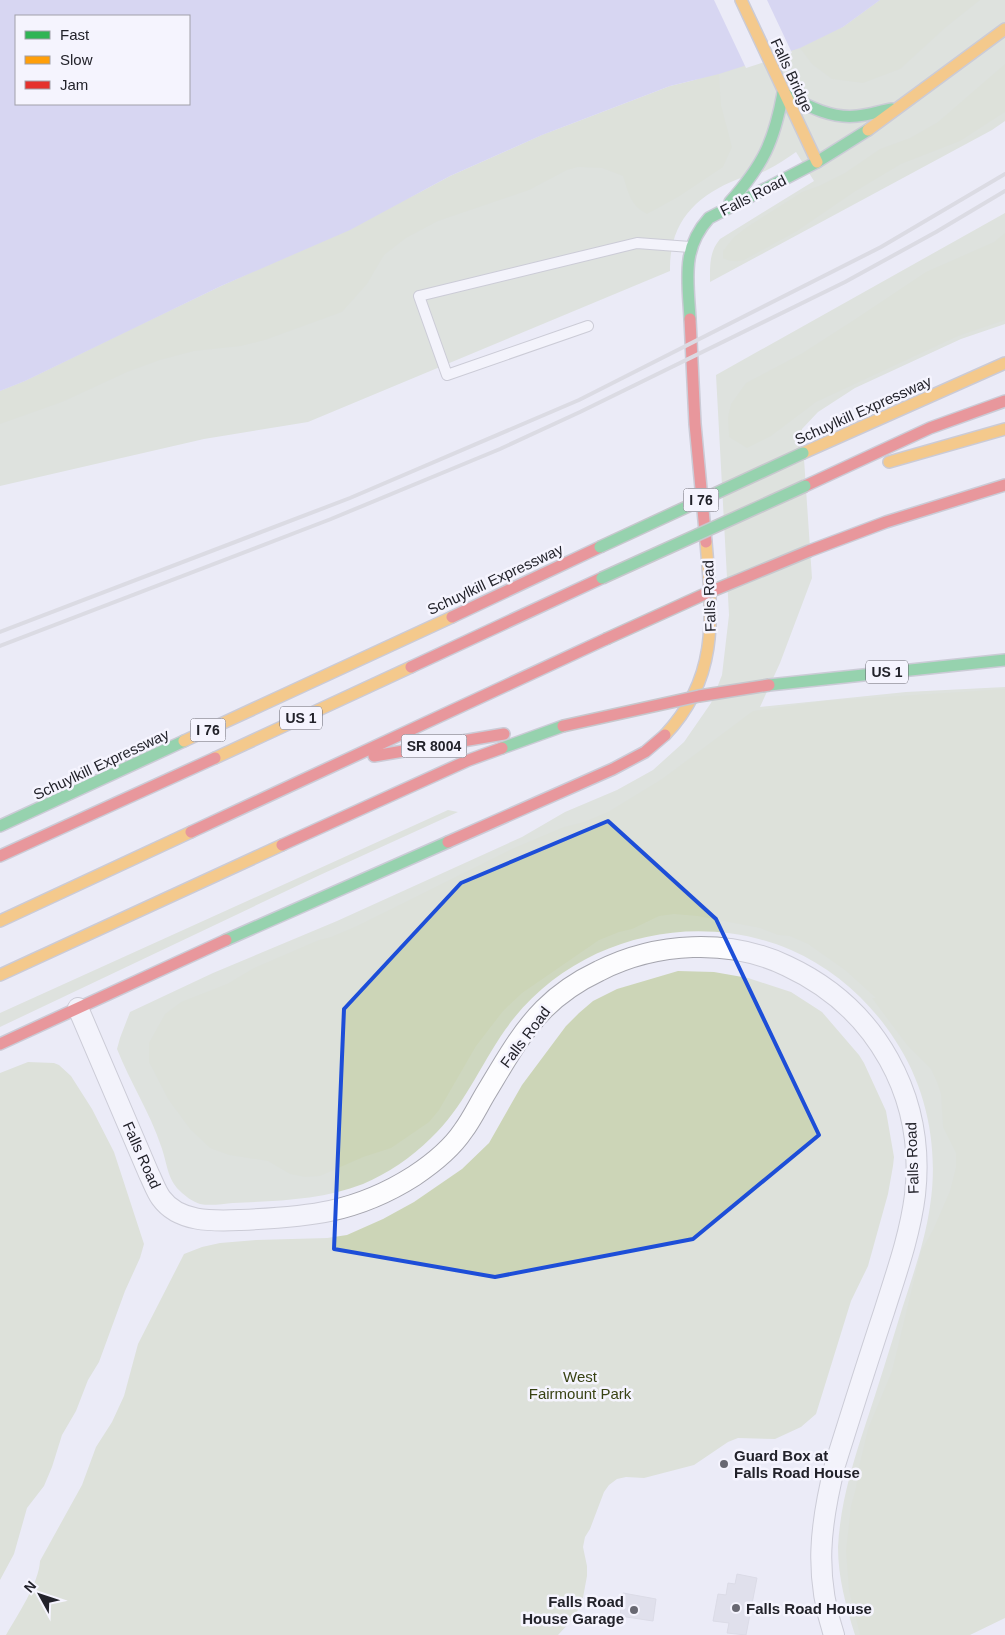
<svg xmlns="http://www.w3.org/2000/svg" width="1005" height="1635" font-family="Helvetica,sans-serif">
<style>
.green{fill:#ced7bf}
.forest{fill:#ccd5b7}
.water{fill:#bfbcea;fill-rule:evenodd}
.pier{fill:#ebebf7}
.building{fill:#d3d3dd;stroke:#c8c8d2}
.lines{fill:none;stroke-linecap:round;stroke-linejoin:round}
.lane-casing{stroke:#a5a5ae;stroke-width:12}
.street-casing{stroke:#a5a5ae;stroke-width:22}
.fast-casing{stroke:#a5a5ae;stroke-width:14}
.slow-casing{stroke:#a5a5ae;stroke-width:14}
.jam-casing{stroke:#a5a5ae;stroke-width:14}
.lane{stroke:#fcfcfe;stroke-width:10}
.street{stroke:#fcfcfe;stroke-width:20}
.fast{stroke:#30b455;stroke-width:11}
.slow{stroke:#ff9f0a;stroke-width:11}
.jam{stroke:#e5322d;stroke-width:11}
.rail{stroke:#c8c8cb;stroke-width:4}
.fast-bridge-casing{stroke:#9b9d9a;stroke-width:14;stroke-linecap:butt}
.jam-bridge-casing{stroke:#9b9d9a;stroke-width:14;stroke-linecap:butt}
.fast-bridge{stroke:#30b455;stroke-width:11}
.jam-bridge{stroke:#e5322d;stroke-width:11}
.marked{fill:none;stroke:#1d4ed8;stroke-width:4;stroke-linejoin:round}
.poi-dot{fill:#686872;stroke:#f5f4fe;stroke-width:2}
.labels{text-anchor:middle;dominant-baseline:central;stroke-width:5;stroke-linejoin:round;paint-order:stroke}
.shield{fill:#f5f4fe;stroke:#61616a;stroke-width:1}
.shield-label{font-size:14px;font-weight:bold;fill:#22222a}
.street-label{font-size:15px;fill:#22222a;stroke:#f5f4fe}
.park-label{font-size:15px;fill:#384213;stroke:#f5f4fe}
.poi-label{font-size:15px;font-weight:bold;fill:#22222a;stroke:#f5f4fe;text-anchor:start}
</style>
<rect width="100%" height="100%" fill="#ebebf7"/>
<g class="green">
<path d="M880,0H1005V121L992,130L710,282C710,266 709,252 720,239L814,181L796,152C787,158 777,165 767,170C758,175 747,176 738,179C695,196 669,223 670,271L308,422L204,439L0,486V391L25,381L133,328L542,135L843,27Z"/>
<path d="M1005,213V324L961,339L855,388L818,412L802,429L812,578L780,663L760,707L906,692L1005,687V1609L960,1635H855C846,1606 838,1578 838,1547C840,1506 852,1465 865,1426C878,1387 890,1348 902,1309C913,1275 925,1241 930,1206C939,1149 927,1088 895,1040C870,1001 834,969 791,950C690,907 568,940 505,1030C480,1066 463,1108 431,1138C411,1158 388,1173 363,1184C322,1200 277,1201 233,1203C223,1204 210,1206 200,1204C193,1202 185,1196 180,1191C167,1179 167,1162 161,1146C150,1113 130,1082 117,1049L120,1038L130,1012L213,973L337,921L522,837L565,812L617,790L653,770L684,742L711,703L722,675L729,615L716,375Z"/>
<polygon points="448,810 458,812 320,875 0,1027 0,1013"/>
</g>
<g class="forest">
<polygon points="880,0 980,0 946,27 900,69 863,83 832,79 812,64 800,48 843,27"/>
<path d="M1005,64V112L960,141L901,164L854,192L797,231L744,260C736,262 731,262 723,258V251L734,237L747,227L802,192L819,186L845,173L880,149L910,138L938,122Z"/>
<path d="M719,74L721,105L732,147L723,167L678,197L647,214C630,205 629,194 623,176L602,168L578,167L567,170L529,190L438,221L406,238L384,255L367,284L342,312L265,340L241,346L194,351L160,360L127,372L62,402L0,424V391L25,381L221,286L350,230L450,176L542,135L670,86Z"/>
<polygon points="1005,233 1005,320 958,336 816,402 771,436 747,448 729,437 728,417 731,404 746,383 801,354 854,320 926,272 994,242"/>
<polygon points="1005,689 1005,1618 970,1635 860,1635 849,1590 846,1551 851,1506 856,1488 859,1467 868,1429 892,1371 921,1251 933,1230 950,1191 956,1167 956,1153 943,1127 941,1094 937,1082 931,1069 907,1045 872,998 876,998 845,970 808,944 790,936 778,935 760,928 698,916 674,914 659,916 632,929 619,932 599,940 522,993 503,1011 476,1046 439,1110 429,1122 391,1148 363,1157 320,1176 305,1177 290,1174 268,1161 229,1155 210,1148 190,1129 168,1099 149,1062 149,1043 165,1014 181,1002 227,984 254,968 319,940 331,937 357,926 514,848 564,827 584,822 608,812 662,779 753,711 824,701"/>
<path d="M678,971L714,972L748,978L791,992L822,1012L859,1055L864,1063L886,1111L894,1157L893,1166L888,1194L868,1266L851,1301L816,1414L801,1427L775,1439L738,1438L728,1442L694,1465L644,1478L626,1477L617,1479L609,1485L604,1492L590,1529L585,1537L583,1547L587,1566V1576L582,1603L572,1620L558,1635H6C17,1616 39,1583 40,1561L82,1485L96,1447L112,1422L124,1396L138,1344L184,1254L202,1247L220,1243L256,1240L327,1238L347,1235L383,1219L414,1202L462,1169L489,1143L522,1085L566,1026L579,1013L593,1001L617,989Z"/>
<polygon points="28,1062 54,1063 59,1065 71,1076 92,1109 114,1152 144,1244 140,1258 125,1291 99,1362 88,1380 76,1411 62,1435 52,1467 44,1486 27,1508 14,1554 0,1580 0,1073"/>
</g>
<path class="water" d="M0,0H880L843,27L800,48L719,74L670,86L542,135L450,176L350,230L221,286L25,381L0,391ZM16,16H189V104H16Z"/>
<polygon class="pier" points="714,0 767,0 792,53 746,68"/>
<g class="building">
<polygon points="737,1574 757,1578 746,1635 727,1633 729,1623 713,1621 718,1594 726,1595 728,1583 735,1584"/>
<polygon points="623,1593 656,1599 653,1621 620,1616"/>
</g>
<g class="lines">
<g class="lane-casing">
<polyline id="lane" points="588,326 447,375 419,296 637,243 690,247"/>
</g>
<g class="street-casing">
<path id="street" d="M78,1008L149,1174C153,1182 156,1191 161,1198C179,1223 214,1221 241,1220C308,1217 356,1213 414,1176C432,1164 451,1149 463,1131C472,1119 479,1104 487,1091C504,1063 521,1032 544,1009C560,993 580,980 599,971C656,942 729,938 787,966C877,1008 926,1097 915,1195C910,1235 896,1274 884,1312C867,1363 851,1414 835,1465C820,1525 814,1575 834,1635"/>
</g>
<g class="fast-casing">
<g id="fast">
<path d="M783,93C806,105 830,119 857,116C869,115 880,111 892,109"/>
<path d="M730,202C763,165 774,142 783,93"/>
<path d="M690,319C688,280 681,249 709,218L817,162L868,130"/>
<polyline points="769,685 1005,660"/>
<polyline points="502,748 563,726"/>
<polyline points="0,826 184,741"/>
<polyline points="226,940 448,842"/>
</g>
</g>
<g class="slow-casing">
<g id="slow">
<polyline points="741,0 817,162"/>
<polyline points="868,130 1005,29"/>
<polyline points="803,453 1005,363"/>
<polyline points="889,462 1005,429"/>
<path d="M665,735C720,677 712,615 706,542"/>
<polyline points="184,741 452,617"/>
<polyline points="215,758 411,667"/>
<polyline points="0,921 191,832"/>
<polyline points="0,975 282,845"/>
</g>
</g>
<g class="jam-casing">
<g id="jam">
<polyline points="690,319 695,424 706,542"/>
<polyline points="805,486 930,428 1005,401"/>
<polyline points="809,551 886,522 1005,485"/>
<polyline points="452,617 600,547"/>
<polyline points="411,667 602,578"/>
<polyline points="374,756 504,734"/>
<polyline points="191,832 606,639"/>
<polyline points="448,842 613,769 645,752 665,735"/>
<polyline points="282,845 469,760 502,748"/>
<polyline points="0,856 215,758"/>
<polyline points="0,1044 226,940"/>
</g>
</g>
<use href="#lane" class="lane"/>
<use href="#street" class="street"/>
<use href="#fast" class="fast"/>
<use href="#slow" class="slow"/>
<use href="#jam" class="jam"/>
<g class="rail">
<polyline points="0,632 350,498 579,400 881,247 1005,174"/>
<polyline points="0,646 331,519 500,449 580,412 845,282 936,232 1005,191"/>
</g>
<g class="fast-bridge-casing">
<g id="fast-bridge">
<polyline points="600,547 803,453"/>
<polyline points="602,578 805,486"/>
</g>
</g>
<g class="jam-bridge-casing">
<g id="jam-bridge">
<polyline points="606,639 707,593 809,551"/>
<polyline points="563,726 699,696 769,685"/>
</g>
</g>
<use href="#fast-bridge" class="fast-bridge"/>
<use href="#jam-bridge" class="jam-bridge"/>
</g>
<path d="M0 0H1005V1635H0ZM608,821L716,919L819,1135L693,1239L495,1277L334,1249L344,1009L461,883Z" fill="#ebebf7" fill-opacity=".55" fill-rule="evenodd"/>
<path class="marked" d="M608,821L716,919L819,1135L693,1239L495,1277L334,1249L344,1009L461,883Z"/>
<g class="poi-dot">
<circle cx="724" cy="1464" r="5"/>
<circle cx="736" cy="1608" r="5"/>
<circle cx="634" cy="1610" r="5"/>
</g>
<g class="labels">
<g class="shield">
<rect x="683.5" y="488.5" width="35" height="23" rx="4"/>
<rect x="866" y="660.5" width="42" height="23" rx="4"/>
<rect x="280" y="706.5" width="42" height="23" rx="4"/>
<rect x="190.5" y="718.5" width="35" height="23" rx="4"/>
<rect x="401.5" y="734.5" width="65" height="23" rx="4"/>
</g>
<g class="shield-label">
<text x="701" y="500">I 76</text>
<text x="887" y="672">US 1</text>
<text x="301" y="718">US 1</text>
<text x="208" y="730">I 76</text>
<text x="434" y="746">SR 8004</text>
</g>
<g class="street-label">
<text transform="translate(792 75) rotate(65)">Falls Bridge</text>
<text transform="translate(753 195) rotate(-27)">Falls Road</text>
<text transform="translate(863 410) rotate(-24)">Schuylkill Expressway</text>
<text transform="translate(495 579) rotate(-25)">Schuylkill Expressway</text>
<text transform="translate(709 596) rotate(-92)">Falls Road</text>
<text transform="translate(101 764) rotate(-25)">Schuylkill Expressway</text>
<text transform="translate(525 1037) rotate(-53)">Falls Road</text>
<text transform="translate(142 1155) rotate(66)">Falls Road</text>
<text transform="translate(912 1158) rotate(-92)">Falls Road</text>
</g>
<g class="park-label">
<text x="580" y="1376">West<tspan x="580" dy="17">Fairmount Park</tspan></text>
</g>
<g class="poi-label">
<text x="734" y="1455">Guard Box at<tspan x="734" dy="17">Falls Road House</tspan></text>
<text x="624" y="1601" text-anchor="end">Falls Road<tspan x="624" dy="17">House Garage</tspan></text>
<text x="746" y="1608">Falls Road House</text>
</g>
</g>
<rect x="15" y="15" width="175" height="90" fill="#f5f4fe" stroke="#a1a0a9"/>
<rect x="25" y="31" width="25" height="8" fill="#30b455" stroke="#a1a0a9"/>
<text x="60" y="40" font-size="15" fill="#22222a">Fast</text>
<rect x="25" y="56" width="25" height="8" fill="#ff9f0a" stroke="#a1a0a9"/>
<text x="60" y="65" font-size="15" fill="#22222a">Slow</text>
<rect x="25" y="81" width="25" height="8" fill="#e5322d" stroke="#a1a0a9"/>
<text x="60" y="90" font-size="15" fill="#22222a">Jam</text>
<g transform="translate(40 1595) rotate(310)" stroke="#f5f4fe" stroke-width="4" paint-order="stroke">
<path d="M0-4L9 19L0 12L-9 19Z" fill="#22222a"/>
<text y="-8" font-size="14" font-weight="bold" text-anchor="middle" fill="#22222a">N</text>
</g>
</svg>
